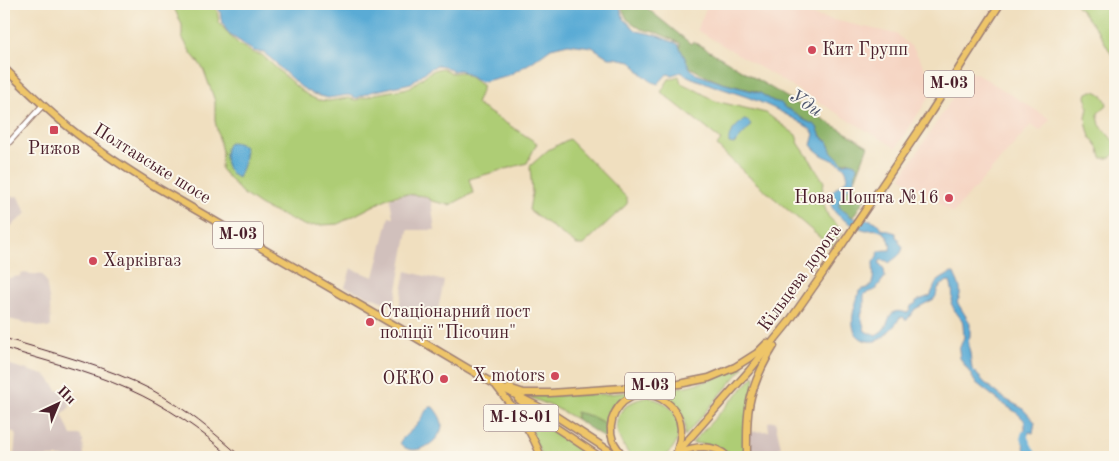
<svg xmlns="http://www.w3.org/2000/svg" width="1119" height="461" font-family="'Old Standard TT',serif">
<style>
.built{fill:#f5d3c1}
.industrial{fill:#d1c0bc}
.green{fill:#aecd74;stroke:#7c7650}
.forest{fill:#8ab066;stroke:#6a6848}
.water{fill:#5aabd5;stroke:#526580}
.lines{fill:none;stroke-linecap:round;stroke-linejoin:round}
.river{stroke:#5aabd5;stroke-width:7}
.minor-casing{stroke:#9d7f75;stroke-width:7}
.highway-casing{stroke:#9d7f75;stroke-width:9}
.minor{stroke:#fff;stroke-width:4.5}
.highway{stroke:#eec569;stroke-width:6}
.rail{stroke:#4a1f2b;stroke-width:1}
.poi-dot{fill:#d1495b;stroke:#fbf7ec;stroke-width:2}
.labels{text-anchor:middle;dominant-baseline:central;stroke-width:4;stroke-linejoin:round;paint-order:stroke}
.shield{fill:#fbf7ec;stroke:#7f6065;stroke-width:1}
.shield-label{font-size:16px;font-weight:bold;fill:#4a1f2b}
.poi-label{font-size:18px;fill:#4a1f2b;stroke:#fbf7ec;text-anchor:start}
.street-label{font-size:18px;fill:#4a1f2b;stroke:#fbf7ec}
.water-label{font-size:19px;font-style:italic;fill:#50576f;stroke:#fbf7ec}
</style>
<rect width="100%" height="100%" fill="#fbf7ec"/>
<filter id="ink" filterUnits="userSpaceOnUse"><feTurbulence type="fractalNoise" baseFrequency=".02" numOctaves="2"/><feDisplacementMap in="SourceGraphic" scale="10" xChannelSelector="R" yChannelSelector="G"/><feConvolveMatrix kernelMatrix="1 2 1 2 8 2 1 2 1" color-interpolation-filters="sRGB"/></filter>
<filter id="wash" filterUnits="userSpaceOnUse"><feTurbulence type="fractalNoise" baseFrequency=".0096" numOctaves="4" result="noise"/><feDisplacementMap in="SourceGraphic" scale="20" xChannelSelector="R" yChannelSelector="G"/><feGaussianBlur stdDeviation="1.12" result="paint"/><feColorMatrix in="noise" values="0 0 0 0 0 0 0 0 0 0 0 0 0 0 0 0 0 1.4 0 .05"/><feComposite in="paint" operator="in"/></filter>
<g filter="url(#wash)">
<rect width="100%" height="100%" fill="#f0dfbf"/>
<g class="built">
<polygon points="708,4 761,4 896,34 913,48 934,83 931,94 896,148 697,30"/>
<polygon points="970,73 976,73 1050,119 1040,131 1031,125 953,213 901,177 966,77"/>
</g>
<g class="industrial">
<polygon points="405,194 425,197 431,201 435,230 408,230 394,306 345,287 351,268 354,270 374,277 389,217 393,217 390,199"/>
<polygon points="18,196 27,213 4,232 4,198"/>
<polygon points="406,271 444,281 437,314 399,307"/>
<polygon points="21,273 43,275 45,280 46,280 50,305 51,326 48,328 4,318 4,279 20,276"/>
<polygon points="4,363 47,376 58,391 59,390 67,392 70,407 62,414 71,435 80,435 83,441 84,457 14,457 16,433 4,429"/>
<polygon points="774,421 775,421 781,447 777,449 780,457 750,457 750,432 769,431 768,422"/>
</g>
<g class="green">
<polygon points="170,4 212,4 217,10 219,22 229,35 240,45 253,53 262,55 298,88 309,96 318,100 328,101 348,98 356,100 375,94 409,88 430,72 437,69 443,68 451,73 462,72 483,86 476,104 537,143 527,163 469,179 473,193 450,205 432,201 425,196 404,194 390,197 338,224 306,226 261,206 242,193 221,169 222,152 215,121 215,101 203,68 191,53 182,37 182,25 175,10"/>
<polygon points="1076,4 1106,4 1115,16 1115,60 1098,31"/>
<polygon points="679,76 681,83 698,91 715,101 766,113 796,135 799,144 811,161 824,182 821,197 828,216 842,231 831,247 746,174 717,146 721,140 661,92 669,79"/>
<path d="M1092,91C1100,91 1106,98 1107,105L1098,113V116L1100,125L1115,143V153L1110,158H1101L1099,149L1090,137L1087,126L1086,117L1088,108L1086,96L1087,93Z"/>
<path d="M569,139L626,197C628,201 628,203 625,206L583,245H577L529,210L532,193L530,166L548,150Z"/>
<path d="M740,367H744L684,437C691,410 663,386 637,395C632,397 616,410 613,414C610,417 609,421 608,425L591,416L576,413V419L556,408L529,397L537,396L608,394L682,387L707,381Z"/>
<polygon points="754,376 755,377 745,457 733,457 722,449 712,445 692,443"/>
<path d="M649,397C654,399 660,401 664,403C678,410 683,433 674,446C672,450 667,454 663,457H655L654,456L653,457C647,457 638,459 633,457C629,456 627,451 625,448C607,423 620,401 649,397Z"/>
<polygon points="520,408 596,457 543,457 522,416"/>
</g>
<g class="forest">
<polygon points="620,4 642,4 691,44 693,41 868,146 853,185 868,194 852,218 838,208 837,204 851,185 856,168 848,161 842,163 830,150 829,143 823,138 813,125 758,92 722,83 700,73 680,61 680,43 658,33 641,29 627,19"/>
<polygon points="576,412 591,416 608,425 609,435 605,438 576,419"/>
</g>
<g class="water">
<path d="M215,4H617L619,5L624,19L637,31L656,35L678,44L690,68L696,74L722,83L760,93L773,101L781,103L785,108L790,110L804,120L813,124L817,127L821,136L825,140L828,141L831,151L843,163H846L849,162L855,164L857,167L853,184C846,189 838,198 839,207L853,218L871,220L876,222L882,229L885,230V229L889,231L896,233V237L899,239V242L903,247C902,255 895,258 889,263L887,261L881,260L879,263L884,269L885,277L875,290L864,294V307L861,316L865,331L869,333H873L875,335C895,328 882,305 907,313L910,310L911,306L916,303V301L930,296C936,285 933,283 946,276C953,272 945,274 954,273C958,283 964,291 957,302L970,323V336L968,342L970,353L972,369L974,371L985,383L1005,399L1022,408L1035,422L1033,433L1029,432C1023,442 1029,448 1032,457H1026L1022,437L1025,431V423L1024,420L1017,413L1002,403L975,382L970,373L960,358L959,350L964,337L963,325L962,320L955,311L951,303C954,297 952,287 950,282L947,281C944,284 941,285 939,287C936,291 937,296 934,299L915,309L907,320H905L904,317L899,318C897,324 894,326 890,330C887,333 885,336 882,338C870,346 854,339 853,325C851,312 857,303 859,291C862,289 865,289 867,288C876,284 873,270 873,262C881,253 874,250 890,250C892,242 887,232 878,230C874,229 870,230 866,230C857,228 846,222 839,216C836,214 834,211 832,207C822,186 851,186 847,173C843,162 831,160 822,155C818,152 814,149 811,145L814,134C809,126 803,125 796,120C780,111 764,103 747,97C733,92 719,88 706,83C695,79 690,78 681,72L672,75L667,74L658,84L652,82L640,72L631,61L615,58H609L592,47L568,44L551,48L532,62L509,75L481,82L460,70L452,71L444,66L437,65L428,70L411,83L371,92L357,98L348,95L328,98L313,94L301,87L281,69L275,62L264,53L254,51L247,47L241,42L230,35L225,28L221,19L220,11Z"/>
<path d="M744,120L748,121L751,124L749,128L734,144L729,143C727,134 737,125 744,120Z"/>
<path d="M233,142L244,145C248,155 242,169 238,178C228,173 225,166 225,155C226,149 226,147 229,143Z"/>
<path d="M429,407H433C437,412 442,419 442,425C442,442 412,460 400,443L401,440C406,435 412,430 417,425C421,419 425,411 429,407Z"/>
</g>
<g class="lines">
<polyline class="river" points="1025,434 1024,437 1034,457"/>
</g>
</g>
<g filter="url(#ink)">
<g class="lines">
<g class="minor-casing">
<polyline id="minor" points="4,148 43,105"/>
</g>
<g class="highway-casing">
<g id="highway">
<path d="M4,68C26,89 48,111 72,130C97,150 124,167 151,184L413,336L494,384L551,413L619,457"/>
<path d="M497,387C514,409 532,430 541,457"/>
<polyline points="509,388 524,393 550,393 679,384 709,378 735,367 757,353 767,343"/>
<polyline points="518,399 546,421 600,457"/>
<path d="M678,453C695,446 713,443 728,457"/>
<path d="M624,457C620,452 616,447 613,441C606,422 617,400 637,395C658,391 680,407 681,429C681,436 679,444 677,452"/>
<polyline points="673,457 749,371 788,323 819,279 924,123 1000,4"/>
<path d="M747,457C747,436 746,410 753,390C758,374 765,360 774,346"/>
</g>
</g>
<use href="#minor" class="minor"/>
<use href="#highway" class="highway"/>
<g class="rail">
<polyline points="1110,4 1115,11"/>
<path d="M4,338C53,353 106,366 152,390C185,408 214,432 241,457"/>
<path d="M4,348C45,361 88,371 128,389C166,406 201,429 230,457"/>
</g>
</g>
</g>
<g class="poi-dot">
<circle cx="812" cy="50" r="5"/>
<rect x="49" y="125" width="10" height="10" rx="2.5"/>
<circle cx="949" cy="198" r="5"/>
<circle cx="93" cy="261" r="5"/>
<circle cx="370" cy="322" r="5"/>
<circle cx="555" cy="376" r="5"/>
<circle cx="444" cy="379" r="5"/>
</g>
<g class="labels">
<g class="shield">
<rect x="924" y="70.5" width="50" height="27" rx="4"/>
<rect x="213" y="221.5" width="50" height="27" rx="4"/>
<rect x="625" y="372.5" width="50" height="27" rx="4"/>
<rect x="483.5" y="404.5" width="75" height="27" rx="4"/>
</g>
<g class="shield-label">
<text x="949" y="84">М-03</text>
<text x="238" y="235">М-03</text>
<text x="650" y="386">М-03</text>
<text x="521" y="418">М-18-01</text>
</g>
<g class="poi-label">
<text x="822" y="50">Кит Групп</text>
<text x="54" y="149" text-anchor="middle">Рижов</text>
<text x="939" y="198" text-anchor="end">Нова Пошта №16</text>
<text x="103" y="261">Харківгаз</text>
<text x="380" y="312">Стаціонарний пост<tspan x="380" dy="21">поліції "Пісочин"</tspan></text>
<text x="545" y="376" text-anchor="end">Х motors</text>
<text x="434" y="379" text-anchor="end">ОККО</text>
</g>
<g class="street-label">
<text transform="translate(152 164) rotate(32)">Полтавське шосе</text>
<text transform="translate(800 278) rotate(-54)">Кільцева дорога</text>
</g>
<g class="water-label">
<text transform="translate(805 104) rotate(33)">Уди</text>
</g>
</g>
<rect width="1119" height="461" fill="none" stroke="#fbf7ec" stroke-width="20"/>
<g transform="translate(58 404) rotate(44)" stroke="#fbf7ec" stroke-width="4" paint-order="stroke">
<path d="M0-4L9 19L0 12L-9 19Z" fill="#4a1f2b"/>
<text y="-8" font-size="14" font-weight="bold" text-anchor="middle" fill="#4a1f2b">Пн</text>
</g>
</svg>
